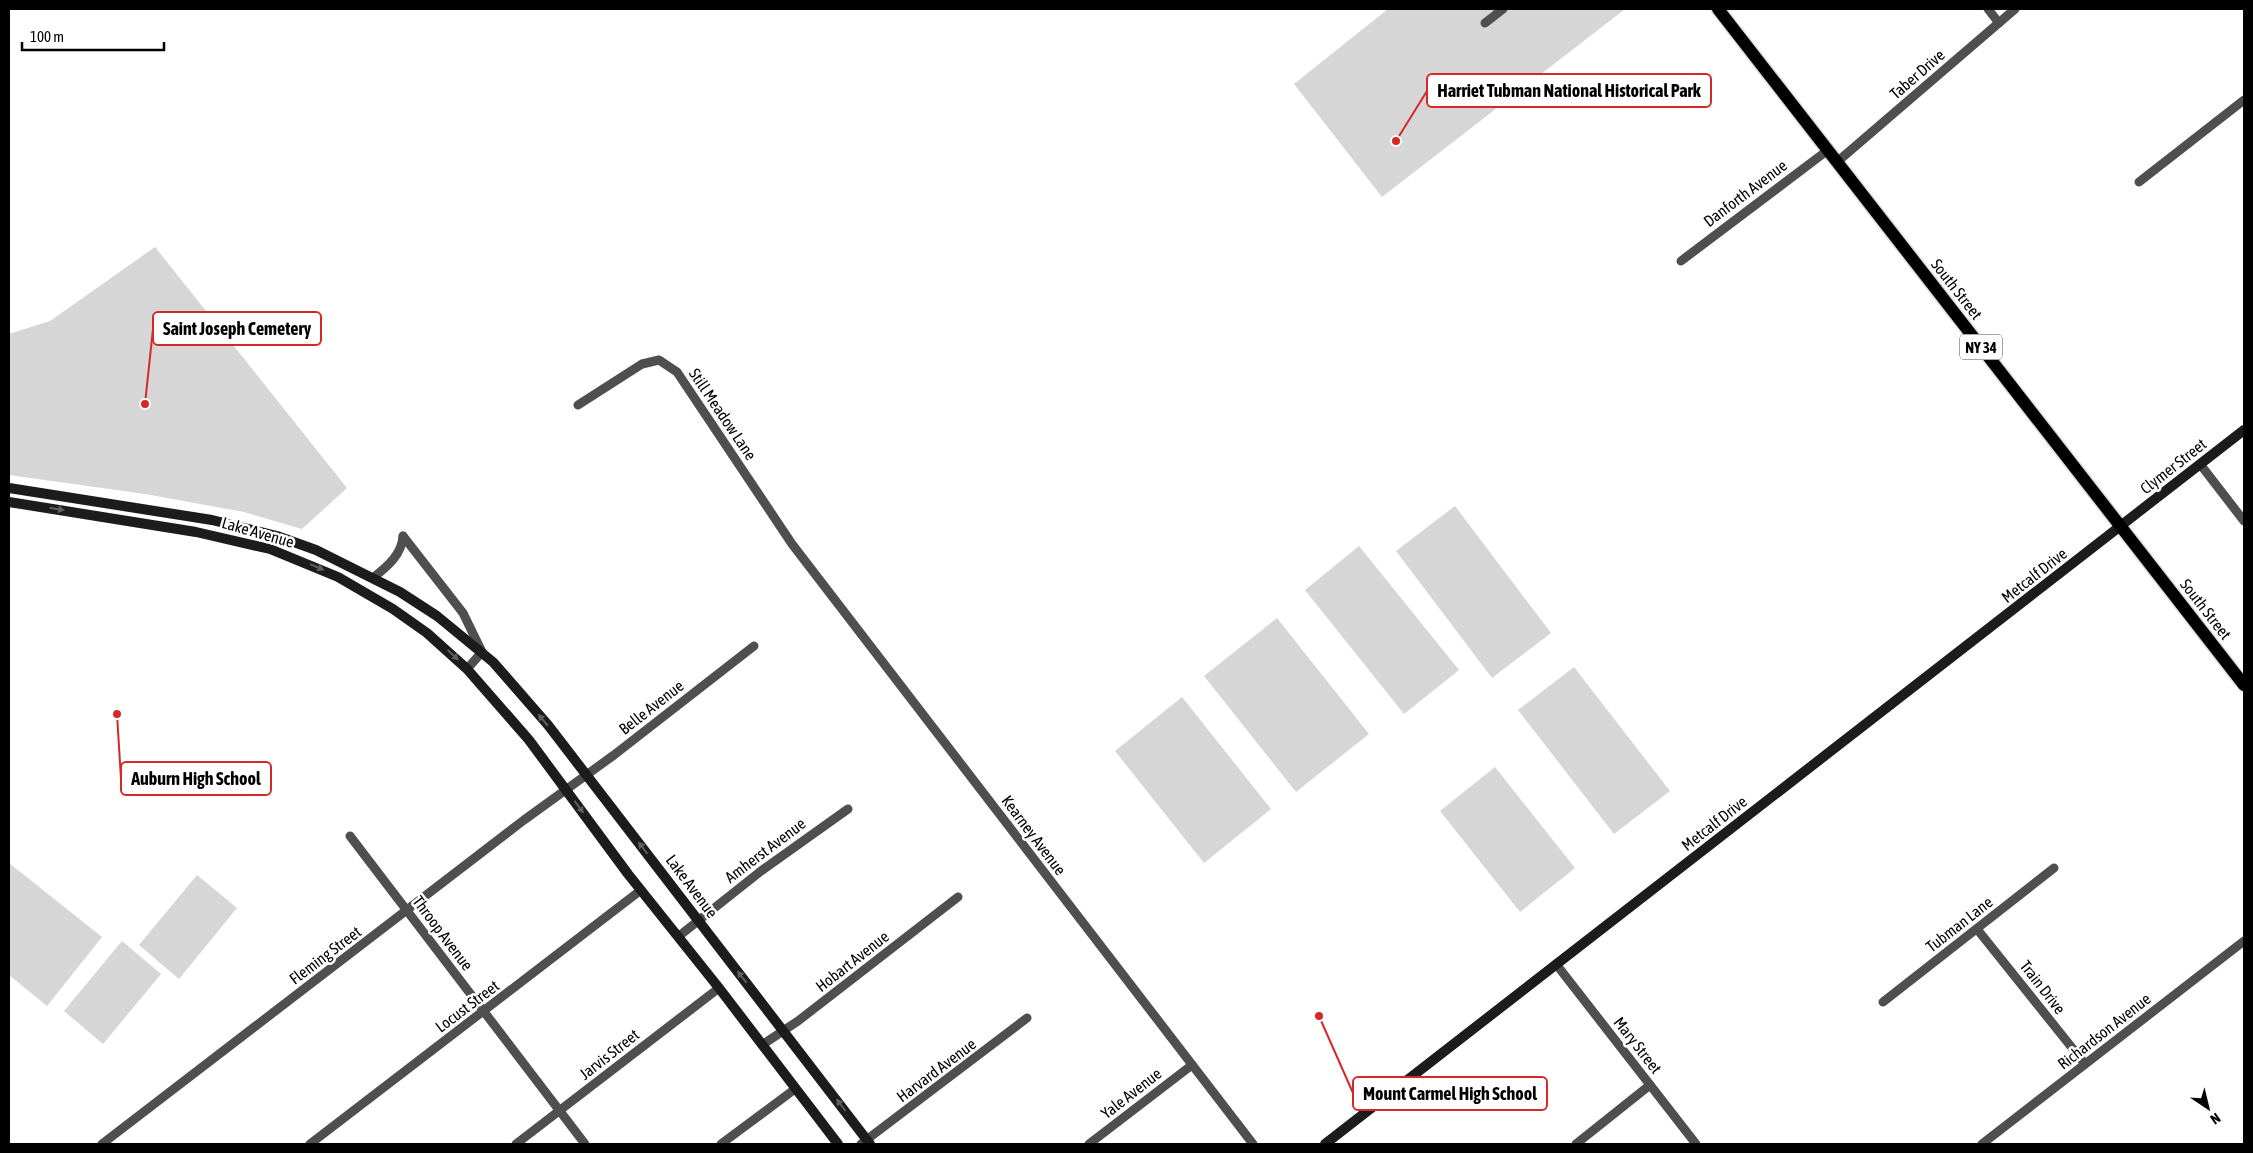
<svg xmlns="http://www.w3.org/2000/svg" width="2253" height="1153" font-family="'Asap Condensed',sans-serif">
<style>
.green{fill:#d6d6d6}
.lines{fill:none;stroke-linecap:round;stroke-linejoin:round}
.primary-casing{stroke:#dbdbdb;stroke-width:15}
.street{stroke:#4f4f4f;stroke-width:9}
.secondary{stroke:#1c1c1c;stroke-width:10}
.primary{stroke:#000;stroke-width:12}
.oneway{fill:#606060}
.labels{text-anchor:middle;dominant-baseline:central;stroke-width:5;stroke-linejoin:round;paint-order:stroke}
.shield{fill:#fff;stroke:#4c4c4c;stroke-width:1}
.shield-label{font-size:15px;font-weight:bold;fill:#000}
.street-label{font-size:16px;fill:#000;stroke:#fff}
.leader{fill:none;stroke:#d62828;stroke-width:2}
.callout-dot{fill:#d62828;stroke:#fff;stroke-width:2}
.callout{fill:#fff;stroke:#d62828;stroke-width:2}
.callout-label{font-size:18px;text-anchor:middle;font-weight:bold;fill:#000}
</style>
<rect width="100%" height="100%" fill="#fff"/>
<g class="green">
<polygon points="1388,9 1625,9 1382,197 1294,84"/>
<polygon points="155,247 347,488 302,529 244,512 145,494 9,475 9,334 50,321"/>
<polygon points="1455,506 1551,633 1492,678 1396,551"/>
<polygon points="1359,546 1459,670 1404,714 1305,590"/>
<polygon points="1277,618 1369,734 1296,792 1204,676"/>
<polygon points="1574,667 1670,791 1614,834 1518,710"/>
<polygon points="1182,697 1271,809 1204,863 1115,751"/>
<polygon points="1495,767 1575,868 1520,912 1440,811"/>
<polygon points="9,863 102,937 47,1006 9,975"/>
<polygon points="197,875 237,908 179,979 139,945"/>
<polygon points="122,941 161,974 103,1044 64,1011"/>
</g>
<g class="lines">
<g class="primary-casing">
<polyline id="primary" points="1718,9 2244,685"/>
</g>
<g class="street">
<polyline points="1988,9 1999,23"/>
<polyline points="1485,23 1503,9"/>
<polyline points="1837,162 2015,9"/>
<polyline points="2139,182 2244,100"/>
<polyline points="1681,261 1828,150"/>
<polyline points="578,405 642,364 659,360 677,372 792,544 1253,1144"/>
<polyline points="2200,464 2244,521"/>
<polyline points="403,536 463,613 482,652 467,669"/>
<path d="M374,577C388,566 402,554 403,536"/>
<polyline points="350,836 585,1144"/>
<polyline points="1977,929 2085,1064"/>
<polyline points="679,936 761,871 848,809"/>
<polyline points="1556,964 1696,1144"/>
<polyline points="1883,1002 2054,868"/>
<polyline points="762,1045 798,1021 958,897"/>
<polyline points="102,1144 524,820 614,755 754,646"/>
<polyline points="310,1144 641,890"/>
<polyline points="516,1144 719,988"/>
<polyline points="721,1144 795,1089"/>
<polyline points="861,1144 1027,1018"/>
<polyline points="1089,1144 1192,1065"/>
<polyline points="1576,1144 1650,1085"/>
<polyline points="1982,1144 2244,941"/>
</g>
<g class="secondary">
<polyline points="9,488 212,520 277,536 316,550 400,592 437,616 493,662 548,725 870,1144"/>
<polyline points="9,502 196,532 270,549 338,577 393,609 427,633 467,669 529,740 628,874 719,988 838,1144"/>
<polyline points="1325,1144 2244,430"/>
</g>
<use href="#primary" class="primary"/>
</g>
<defs><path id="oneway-solid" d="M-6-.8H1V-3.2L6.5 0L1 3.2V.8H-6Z" transform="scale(1.25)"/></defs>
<g class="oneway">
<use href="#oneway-solid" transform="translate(57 509) rotate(9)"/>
<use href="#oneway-solid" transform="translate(317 567) rotate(23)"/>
<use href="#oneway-solid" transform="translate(453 655) rotate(43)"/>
<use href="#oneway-solid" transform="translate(543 720) rotate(-130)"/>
<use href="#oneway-solid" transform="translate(579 807) rotate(54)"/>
<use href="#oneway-solid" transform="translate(643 848) rotate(-127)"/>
<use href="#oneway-solid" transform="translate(742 977) rotate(-128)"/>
<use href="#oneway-solid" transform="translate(841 1105) rotate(-127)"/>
</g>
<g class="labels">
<rect class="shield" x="1960" y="334.5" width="42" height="25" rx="4"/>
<g class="shield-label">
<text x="1981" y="347">NY 34</text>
</g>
<g class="street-label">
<text transform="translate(1917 74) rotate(-41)">Taber Drive</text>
<text transform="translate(1745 193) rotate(-37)">Danforth Avenue</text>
<text transform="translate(1957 289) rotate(52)">South Street</text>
<text transform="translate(723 414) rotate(56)">Still Meadow Lane</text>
<text transform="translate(2173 466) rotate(-38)">Clymer Street</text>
<text transform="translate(258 532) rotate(16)">Lake Avenue</text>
<text transform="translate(2034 575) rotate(-38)">Metcalf Drive</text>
<text transform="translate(2206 609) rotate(52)">South Street</text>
<text transform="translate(651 707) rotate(-38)">Belle Avenue</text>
<text transform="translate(1714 823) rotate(-38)">Metcalf Drive</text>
<text transform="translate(1034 835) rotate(53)">Kearney Avenue</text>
<text transform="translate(765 850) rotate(-37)">Amherst Avenue</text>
<text transform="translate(692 886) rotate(53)">Lake Avenue</text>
<text transform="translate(1959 924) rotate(-38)">Tubman Lane</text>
<text transform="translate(443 933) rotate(53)">Throop Avenue</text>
<text transform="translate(325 955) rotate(-37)">Fleming Street</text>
<text transform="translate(852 961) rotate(-38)">Hobart Avenue</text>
<text transform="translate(2043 987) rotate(52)">Train Drive</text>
<text transform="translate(467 1006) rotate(-37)">Locust Street</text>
<text transform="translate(2104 1031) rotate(-38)">Richardson Avenue</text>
<text transform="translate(1638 1045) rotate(52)">Mary Street</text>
<text transform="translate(609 1054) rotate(-38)">Jarvis Street</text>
<text transform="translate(936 1070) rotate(-37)">Harvard Avenue</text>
<text transform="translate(1131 1093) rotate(-38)">Yale Avenue</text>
</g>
</g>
<path class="leader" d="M1396 141L1427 91M145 404L153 329M117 714L121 779M1319 1016L1353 1093"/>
<g class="callout-dot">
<circle cx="1396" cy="141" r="5"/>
<circle cx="145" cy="404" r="5"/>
<circle cx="117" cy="714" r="5"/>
<circle cx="1319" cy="1016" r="5"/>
</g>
<g class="callout">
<rect x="1427" y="74" width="284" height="33" rx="5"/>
<rect x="153" y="312" width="168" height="33" rx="5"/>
<rect x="121" y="762" width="150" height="33" rx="5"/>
<rect x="1353" y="1077" width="194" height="33" rx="5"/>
</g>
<g class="callout-label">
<text x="1569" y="97">Harriet Tubman National Historical Park</text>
<text x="237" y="335">Saint Joseph Cemetery</text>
<text x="196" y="785">Auburn High School</text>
<text x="1450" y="1100">Mount Carmel High School</text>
</g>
<rect width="2253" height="1153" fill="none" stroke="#000000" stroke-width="20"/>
<g transform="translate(2208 1108) rotate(145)" stroke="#ffffff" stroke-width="4" paint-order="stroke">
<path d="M0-4L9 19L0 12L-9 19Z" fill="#000000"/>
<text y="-8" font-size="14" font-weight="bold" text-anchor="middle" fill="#000000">N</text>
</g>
<path d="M22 42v8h142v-8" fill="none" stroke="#000000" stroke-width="2.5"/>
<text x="30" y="42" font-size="15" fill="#000000" stroke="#ffffff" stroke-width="4" paint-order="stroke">100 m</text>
</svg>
